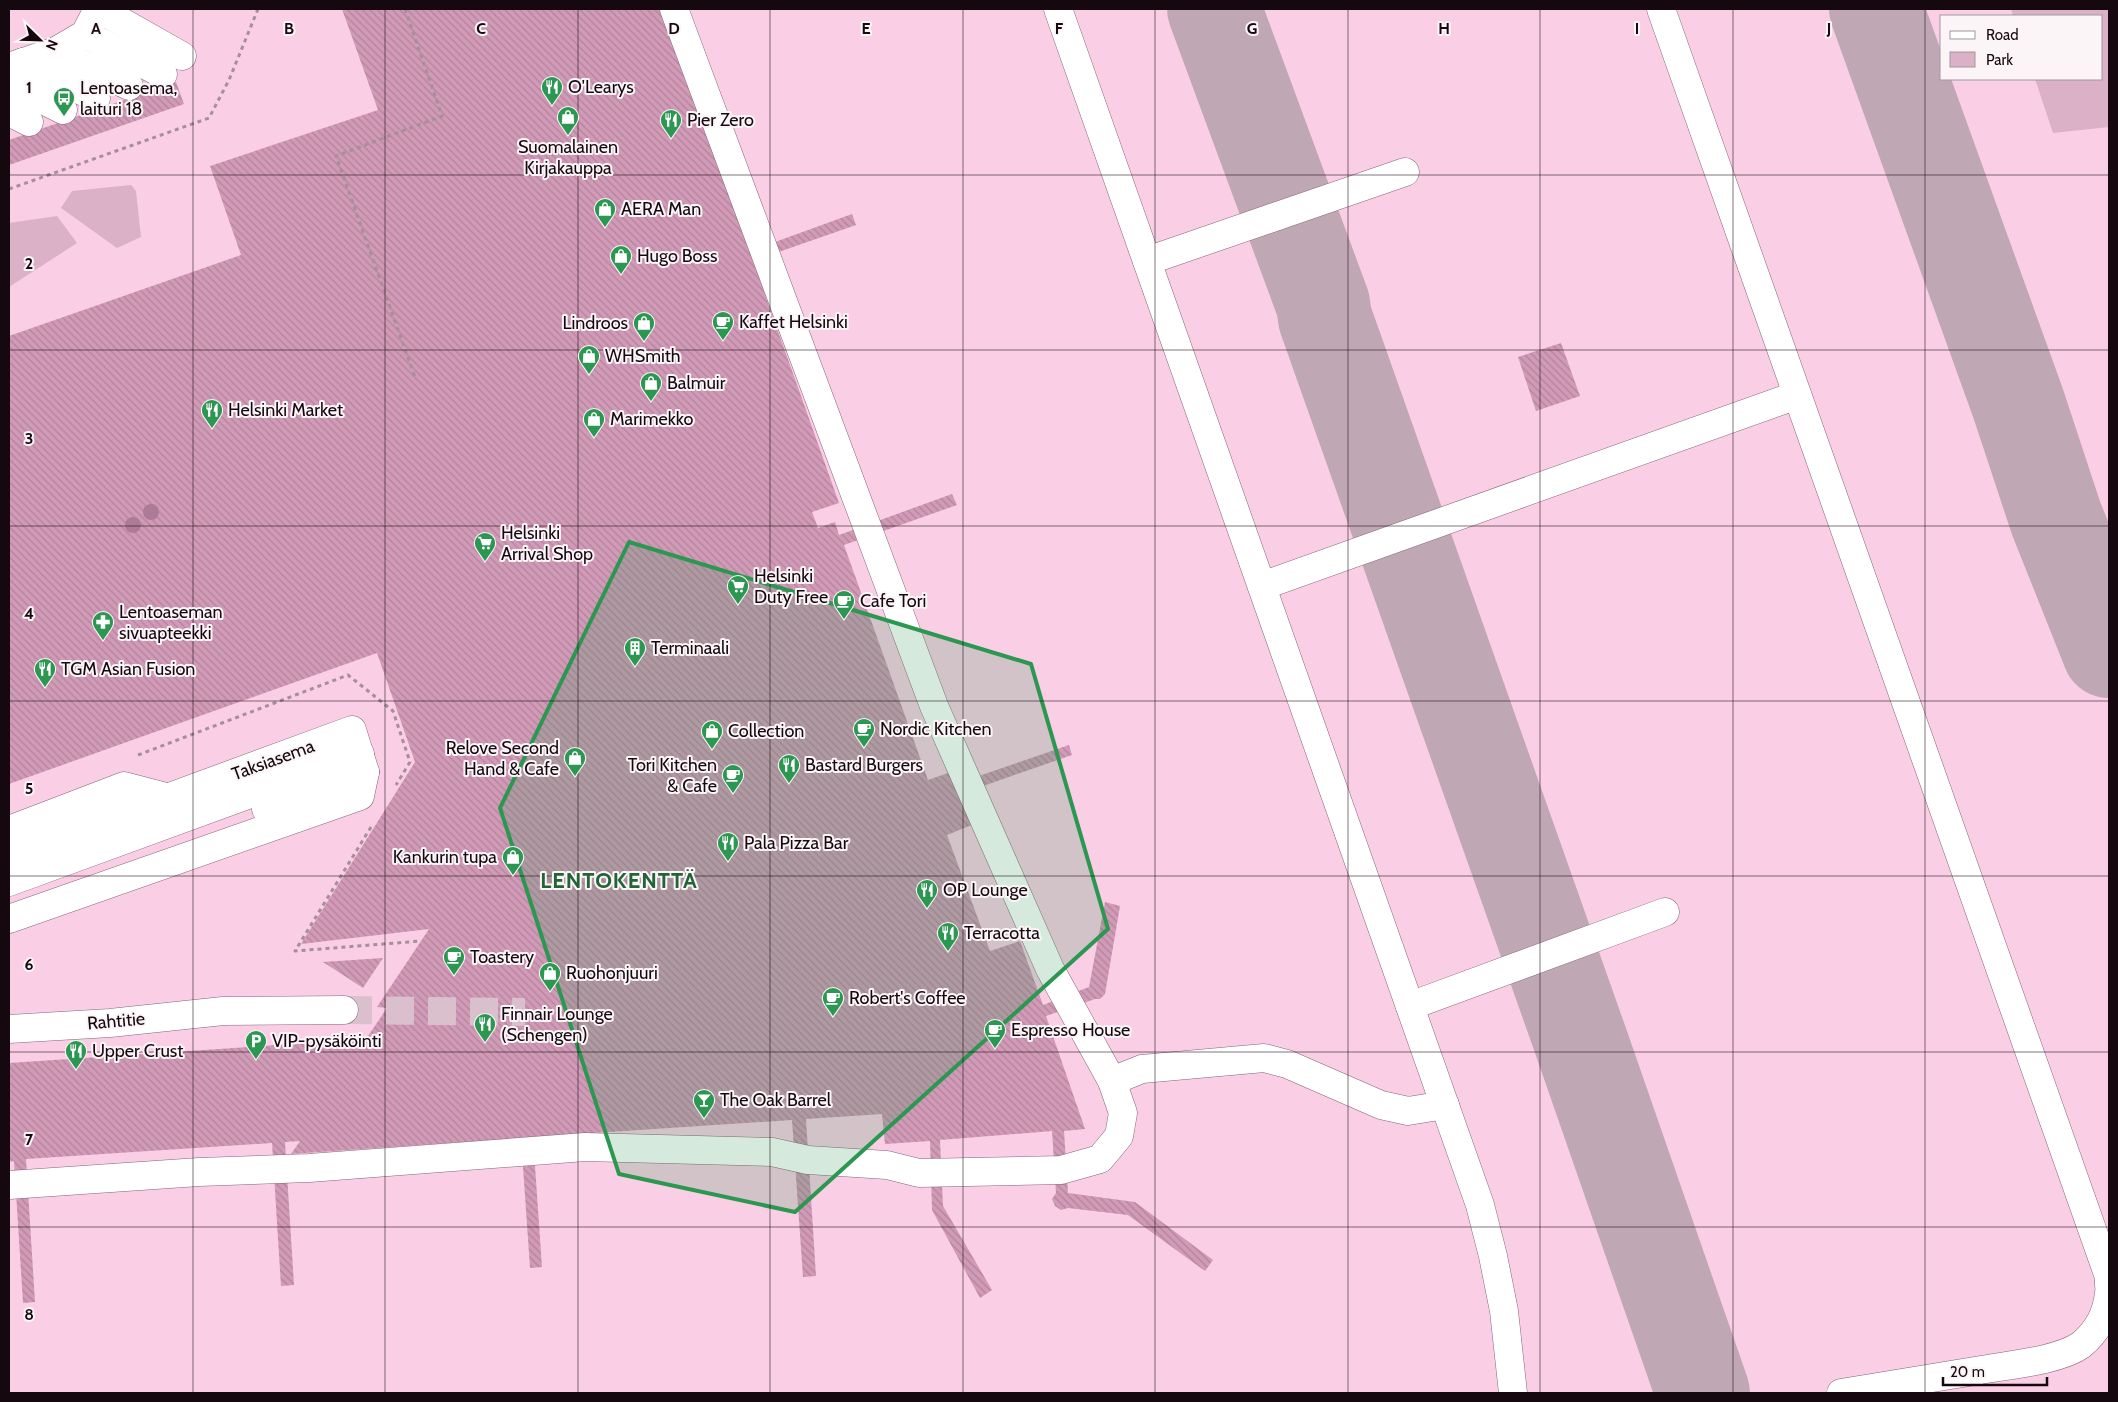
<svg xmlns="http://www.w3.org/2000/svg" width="2118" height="1402" font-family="Cabin,sans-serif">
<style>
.built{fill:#facfe5;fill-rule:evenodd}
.green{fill:#dab1c6}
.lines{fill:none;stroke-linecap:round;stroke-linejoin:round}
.taxiway{stroke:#c0a7b4;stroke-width:94}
.building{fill:url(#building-back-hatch)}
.minor-tunnel{stroke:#dac0cd;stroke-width:28;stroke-dasharray:28 14;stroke-linecap:butt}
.minor-casing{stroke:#846575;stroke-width:29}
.path{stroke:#a58f9a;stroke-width:3;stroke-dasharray:4 4;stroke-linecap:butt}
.minor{stroke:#fff;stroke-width:28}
.tree{fill:#ad7b98}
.marked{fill:#2b9750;fill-opacity:0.2;stroke:#2b9750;stroke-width:4;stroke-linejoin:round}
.grid{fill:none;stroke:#15090f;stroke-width:1;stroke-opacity:0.55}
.labels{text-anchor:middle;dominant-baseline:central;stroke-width:4;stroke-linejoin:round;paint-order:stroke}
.poi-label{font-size:18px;fill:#15090f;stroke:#fcf5f8;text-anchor:start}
.street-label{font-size:18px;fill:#15090f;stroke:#fcf5f8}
.district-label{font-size:22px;font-weight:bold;letter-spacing:1px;fill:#226436;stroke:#fcf5f8}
.grid-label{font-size:16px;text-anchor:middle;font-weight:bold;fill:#15090f;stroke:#fcf5f8;stroke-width:4;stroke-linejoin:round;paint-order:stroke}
</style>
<defs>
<pattern id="building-back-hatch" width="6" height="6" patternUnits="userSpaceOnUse" patternTransform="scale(1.25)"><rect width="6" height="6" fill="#d19ab7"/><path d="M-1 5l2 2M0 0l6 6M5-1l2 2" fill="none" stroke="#b3839c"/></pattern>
</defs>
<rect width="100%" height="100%" fill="#fde0ef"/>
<path class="built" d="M9,9H2109V1393H9ZM1942,16H2102V79H1942Z"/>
<g class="green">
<polygon points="2011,9 2109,9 2109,127 2053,133 2035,79 2102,79 2102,16 2013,16"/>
<polygon points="131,185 136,191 141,237 117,248 61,208 72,191"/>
<polygon points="57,216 77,243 9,287 9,223"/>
</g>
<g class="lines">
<g class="taxiway">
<polyline points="1214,9 1323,304 1325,318 1581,1042 1703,1393"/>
<polyline points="1876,9 2018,403 2056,518 2109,651"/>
</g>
</g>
<g class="building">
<polygon points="342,9 664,9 750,251 852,214 856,225 753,261 839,503 812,512 818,528 835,522 839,535 952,494 957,505 844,545 928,780 974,764 979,776 1069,745 1072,755 983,786 994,816 947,835 990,951 1020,941 1043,1005 1089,987 1105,902 1120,906 1105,994 1100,999 1095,999 1046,1016 1085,1129 1064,1131 1068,1193 1135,1202 1213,1260 1205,1271 1128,1215 1068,1208 1061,1210 1055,1206 1052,1199 1056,1193 1052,1131 940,1140 943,1206 992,1290 980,1298 932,1210 930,1141 885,1144 882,1114 806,1119 816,1276 803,1277 792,1120 533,1137 542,1267 530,1268 521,1138 291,1154 300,1141 285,1142 294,1285 281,1286 272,1143 26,1159 35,1302 23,1303 14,1161 9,1162 9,1063 366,1039 387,1008 377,1007 429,929 301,944 415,762 377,653 9,784 9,336 241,255 210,166 378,110"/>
<polygon points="176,82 184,104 9,165 9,140"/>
<polygon points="1561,343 1580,396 1536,411 1518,357"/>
<polygon points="383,958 363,988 323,962"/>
</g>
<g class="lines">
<polyline class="minor-tunnel" points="344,1010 525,1012"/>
<g class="minor-casing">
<g id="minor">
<polyline points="99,9 182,56"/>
<polyline points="1058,9 1480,1205 1493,1256 1504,1311 1513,1393"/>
<polyline points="1661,9 2109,1277 2109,1285"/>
<polyline points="85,34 163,74"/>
<polyline points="56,51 129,86"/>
<polyline points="23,62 96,98"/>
<polyline points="9,67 56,51 85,34 98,9"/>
<polyline points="9,83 63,110"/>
<polyline points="9,112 29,122"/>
<polyline points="1147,261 1405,172"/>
<polyline points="1262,586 1797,395"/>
<polyline points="266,809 365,772"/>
<polyline points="9,830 124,786 170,798 172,802"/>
<polyline points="9,856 352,730 365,772 360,796 9,919"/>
<polyline points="9,882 360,754"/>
<polyline points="1410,1006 1665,912"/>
<polyline points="9,1029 110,1023 223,1011 344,1010"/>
<polyline points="1112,1081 1142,1069 1264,1058 1287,1064 1381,1105 1408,1111 1445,1105"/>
<polyline points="9,1185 199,1172 309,1168 585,1147 772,1152 808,1160 887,1165 919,1173 1061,1170 1100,1159 1119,1136 1123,1113 1112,1081 1050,969 934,706 674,9"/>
<path d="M1841,1393C1888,1385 1934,1378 1981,1370C2008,1365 2058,1361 2081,1345C2097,1332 2107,1313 2109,1293"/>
</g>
</g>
<g class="path">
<polyline points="405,9 442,116 336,156 416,380"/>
<polyline points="9,189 209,118 229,80 258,9"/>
<polyline points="138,755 348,675 393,711 410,762 396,785"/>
<polyline points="371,827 295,951 421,941"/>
</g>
<use href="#minor" class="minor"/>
</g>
<g class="tree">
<circle cx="151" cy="512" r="8"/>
<circle cx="133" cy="525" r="8"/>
</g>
<path class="marked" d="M629,542L1031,664L1108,929L795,1212L619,1174L500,808Z"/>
<path class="grid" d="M193,9V1393M385,9V1393M578,9V1393M770,9V1393M963,9V1393M1155,9V1393M1348,9V1393M1540,9V1393M1733,9V1393M1925,9V1393M9,175H2109M9,350H2109M9,526H2109M9,701H2109M9,876H2109M9,1052H2109M9,1227H2109"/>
<defs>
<g id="restaurant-pin" transform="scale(1.125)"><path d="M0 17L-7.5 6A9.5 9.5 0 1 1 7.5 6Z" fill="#2b9750" stroke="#fcf5f8"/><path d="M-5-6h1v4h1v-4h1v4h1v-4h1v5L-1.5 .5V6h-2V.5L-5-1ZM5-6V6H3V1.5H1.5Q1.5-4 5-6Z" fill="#fff"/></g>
<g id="bus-pin" transform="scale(1.125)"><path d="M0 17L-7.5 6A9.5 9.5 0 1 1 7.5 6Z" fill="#2b9750" stroke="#fcf5f8"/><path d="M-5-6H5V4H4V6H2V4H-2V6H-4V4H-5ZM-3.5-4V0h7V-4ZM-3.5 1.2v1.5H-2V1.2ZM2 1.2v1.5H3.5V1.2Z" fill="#fff"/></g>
<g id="shop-pin" transform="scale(1.125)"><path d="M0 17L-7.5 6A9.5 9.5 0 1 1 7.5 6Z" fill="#2b9750" stroke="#fcf5f8"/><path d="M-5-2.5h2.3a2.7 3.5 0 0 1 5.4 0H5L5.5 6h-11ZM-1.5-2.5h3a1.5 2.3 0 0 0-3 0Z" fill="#fff"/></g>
<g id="cafe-pin" transform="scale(1.125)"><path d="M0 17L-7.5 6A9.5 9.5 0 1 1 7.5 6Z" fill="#2b9750" stroke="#fcf5f8"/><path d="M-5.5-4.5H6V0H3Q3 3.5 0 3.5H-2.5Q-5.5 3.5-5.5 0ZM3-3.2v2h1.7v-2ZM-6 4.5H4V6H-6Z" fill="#fff"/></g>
<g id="supermarket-pin" transform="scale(1.125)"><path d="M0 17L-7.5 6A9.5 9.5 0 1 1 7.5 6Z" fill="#2b9750" stroke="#fcf5f8"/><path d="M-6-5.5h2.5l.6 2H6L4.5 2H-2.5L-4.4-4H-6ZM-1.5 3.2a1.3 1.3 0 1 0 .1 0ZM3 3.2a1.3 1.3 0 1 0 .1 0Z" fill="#fff"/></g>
<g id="pharmacy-pin" transform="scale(1.125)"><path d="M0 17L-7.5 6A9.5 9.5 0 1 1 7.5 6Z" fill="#2b9750" stroke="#fcf5f8"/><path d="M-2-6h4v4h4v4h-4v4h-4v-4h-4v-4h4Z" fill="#fff"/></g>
<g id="building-pin" transform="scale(1.125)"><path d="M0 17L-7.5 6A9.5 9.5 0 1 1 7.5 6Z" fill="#2b9750" stroke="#fcf5f8"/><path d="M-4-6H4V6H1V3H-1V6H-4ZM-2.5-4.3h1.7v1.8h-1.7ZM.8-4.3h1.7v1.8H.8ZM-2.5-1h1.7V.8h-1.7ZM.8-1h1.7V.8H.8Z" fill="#fff"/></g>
<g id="parking-pin" transform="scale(1.125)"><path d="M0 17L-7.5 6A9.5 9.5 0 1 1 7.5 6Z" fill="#2b9750" stroke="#fcf5f8"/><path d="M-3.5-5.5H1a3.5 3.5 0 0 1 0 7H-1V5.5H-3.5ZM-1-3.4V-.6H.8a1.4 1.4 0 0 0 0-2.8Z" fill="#fff"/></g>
<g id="bar-pin" transform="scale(1.125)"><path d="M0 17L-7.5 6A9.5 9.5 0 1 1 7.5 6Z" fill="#2b9750" stroke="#fcf5f8"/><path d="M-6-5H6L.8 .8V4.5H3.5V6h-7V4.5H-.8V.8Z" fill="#fff"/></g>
</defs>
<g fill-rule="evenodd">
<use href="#restaurant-pin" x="552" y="87"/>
<use href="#bus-pin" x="64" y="98"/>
<use href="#shop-pin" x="568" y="117"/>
<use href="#restaurant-pin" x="671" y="120"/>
<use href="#shop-pin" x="605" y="209"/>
<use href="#shop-pin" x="621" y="256"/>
<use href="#cafe-pin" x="723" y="322"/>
<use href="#shop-pin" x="644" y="323"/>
<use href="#shop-pin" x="589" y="356"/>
<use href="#shop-pin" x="651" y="383"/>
<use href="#restaurant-pin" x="212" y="410"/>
<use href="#shop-pin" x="594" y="419"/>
<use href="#supermarket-pin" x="485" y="543"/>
<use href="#supermarket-pin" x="738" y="586"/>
<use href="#cafe-pin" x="844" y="601"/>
<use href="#pharmacy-pin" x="103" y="622"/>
<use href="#building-pin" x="635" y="648"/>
<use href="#restaurant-pin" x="45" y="669"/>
<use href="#cafe-pin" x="864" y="729"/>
<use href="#shop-pin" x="712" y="731"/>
<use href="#shop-pin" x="575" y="758"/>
<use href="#restaurant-pin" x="789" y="765"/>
<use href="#cafe-pin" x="733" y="775"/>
<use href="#restaurant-pin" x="728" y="843"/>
<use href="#shop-pin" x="513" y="857"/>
<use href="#restaurant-pin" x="927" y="890"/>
<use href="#restaurant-pin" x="948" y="933"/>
<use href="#cafe-pin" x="454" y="957"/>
<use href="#shop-pin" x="550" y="973"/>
<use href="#cafe-pin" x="833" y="998"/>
<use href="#restaurant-pin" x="485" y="1024"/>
<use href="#cafe-pin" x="995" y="1030"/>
<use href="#parking-pin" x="256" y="1041"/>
<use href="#restaurant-pin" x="76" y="1051"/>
<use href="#bar-pin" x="704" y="1100"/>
</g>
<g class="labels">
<g class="poi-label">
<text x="568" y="87">O'Learys</text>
<text x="80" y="88">Lentoasema,<tspan x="80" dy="21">laituri 18</tspan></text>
<text x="687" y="120">Pier Zero</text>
<text x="568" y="147" text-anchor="middle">Suomalainen<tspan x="568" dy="21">Kirjakauppa</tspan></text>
<text x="621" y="209">AERA Man</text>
<text x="637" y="256">Hugo Boss</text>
<text x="739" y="322">Kaffet Helsinki</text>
<text x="628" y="323" text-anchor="end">Lindroos</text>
<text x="605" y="356">WHSmith</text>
<text x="667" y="383">Balmuir</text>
<text x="228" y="410">Helsinki Market</text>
<text x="610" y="419">Marimekko</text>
<text x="501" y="533">Helsinki<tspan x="501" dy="21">Arrival Shop</tspan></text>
<text x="754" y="576">Helsinki<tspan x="754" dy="21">Duty Free</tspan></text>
<text x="860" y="601">Cafe Tori</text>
<text x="119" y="612">Lentoaseman<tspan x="119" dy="21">sivuapteekki</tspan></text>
<text x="651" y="648">Terminaali</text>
<text x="61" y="669">TGM Asian Fusion</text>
<text x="880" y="729">Nordic Kitchen</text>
<text x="728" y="731">Collection</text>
<text x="559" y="748" text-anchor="end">Relove Second<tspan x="559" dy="21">Hand &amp; Cafe</tspan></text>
<text x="717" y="765" text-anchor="end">Tori Kitchen<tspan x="717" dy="21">&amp; Cafe</tspan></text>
<text x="805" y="765">Bastard Burgers</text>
<text x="744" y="843">Pala Pizza Bar</text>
<text x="497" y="857" text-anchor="end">Kankurin tupa</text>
<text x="943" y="890">OP Lounge</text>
<text x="964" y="933">Terracotta</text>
<text x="470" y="957">Toastery</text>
<text x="566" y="973">Ruohonjuuri</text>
<text x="849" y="998">Robert's Coffee</text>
<text x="501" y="1014">Finnair Lounge<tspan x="501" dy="21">(Schengen)</tspan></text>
<text x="1011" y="1030">Espresso House</text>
<text x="272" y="1041">VIP-pysäköinti</text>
<text x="92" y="1051">Upper Crust</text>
<text x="720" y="1100">The Oak Barrel</text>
</g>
<g class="street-label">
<text transform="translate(273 760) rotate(-20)">Taksiasema</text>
<text transform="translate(116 1021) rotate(-5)">Rahtitie</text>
</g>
<g class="district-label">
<text x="619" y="880">LENTOKENTTÄ</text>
</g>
</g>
<g class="grid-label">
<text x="96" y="34">A</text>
<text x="289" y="34">B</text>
<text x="481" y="34">C</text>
<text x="674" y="34">D</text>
<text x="866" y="34">E</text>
<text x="1059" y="34">F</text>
<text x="1252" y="34">G</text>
<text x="1444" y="34">H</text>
<text x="1637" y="34">I</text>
<text x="1829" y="34">J</text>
<text x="29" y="93">1</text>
<text x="29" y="269">2</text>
<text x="29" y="444">3</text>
<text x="29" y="619">4</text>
<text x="29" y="794">5</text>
<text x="29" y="970">6</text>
<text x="29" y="1145">7</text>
<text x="29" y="1320">8</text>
</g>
<rect width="2118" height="1402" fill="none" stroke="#15090f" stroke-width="20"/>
<rect x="1940" y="15" width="162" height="65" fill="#fcf5f8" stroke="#a0979b"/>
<rect x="1950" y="31" width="25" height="8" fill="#ffffff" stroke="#a0979b"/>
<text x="1986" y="40" font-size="15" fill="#15090f">Road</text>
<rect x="1950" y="52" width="25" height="15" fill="#dab1c6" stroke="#a0979b"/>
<text x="1986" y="65" font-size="15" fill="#15090f">Park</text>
<g transform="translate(40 40) rotate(113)" stroke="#fcf5f8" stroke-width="4" paint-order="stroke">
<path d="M0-4L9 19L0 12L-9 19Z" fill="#15090f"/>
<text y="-8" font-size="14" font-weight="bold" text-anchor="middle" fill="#15090f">N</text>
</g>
<path d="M1943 1377v8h104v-8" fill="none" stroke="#15090f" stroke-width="2.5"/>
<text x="1950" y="1377" font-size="15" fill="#15090f" stroke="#fcf5f8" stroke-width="4" paint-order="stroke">20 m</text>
</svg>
